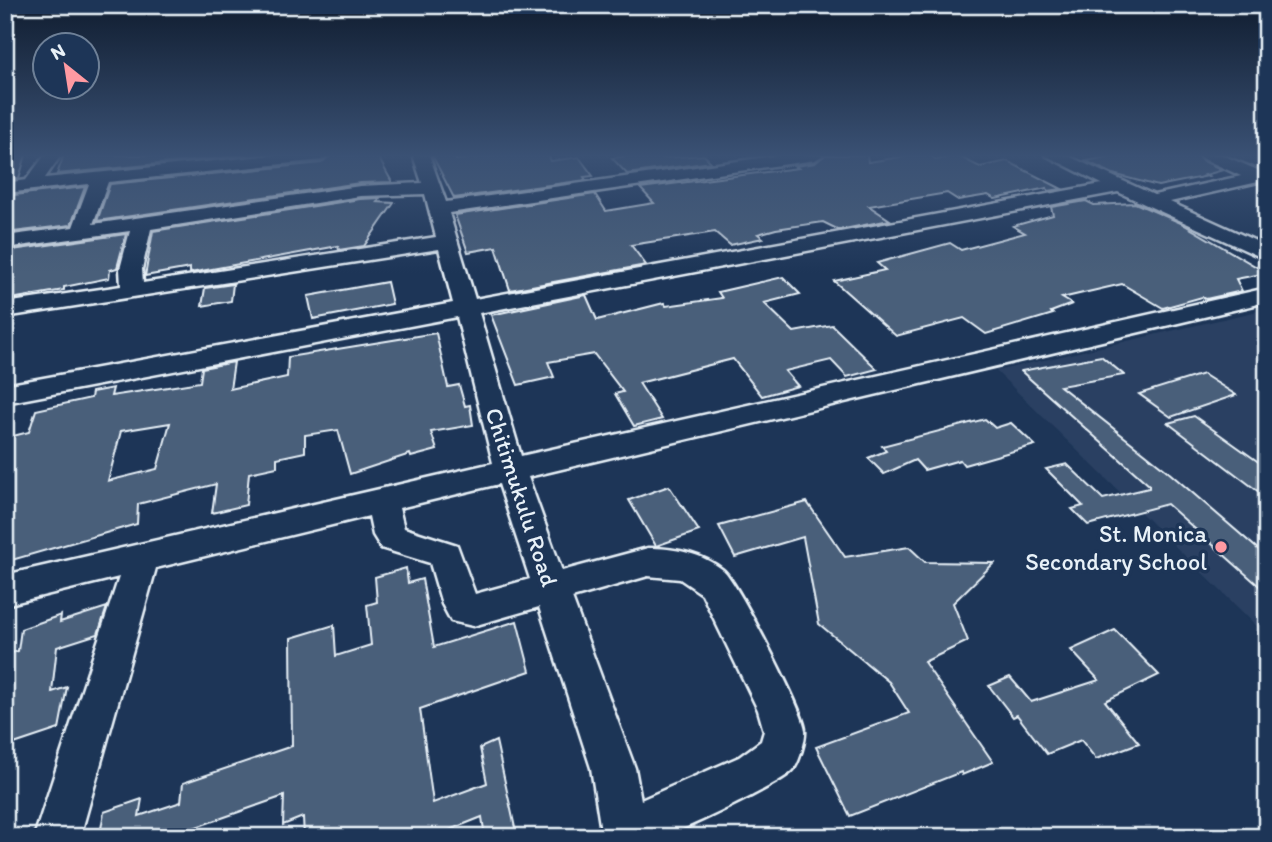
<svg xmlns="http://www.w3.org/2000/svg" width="1272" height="842" font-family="Itim,sans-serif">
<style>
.built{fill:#2a4162}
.building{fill:#495e7a;stroke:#e8f1f8;stroke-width:2;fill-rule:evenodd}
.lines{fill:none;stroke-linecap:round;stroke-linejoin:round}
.minor-casing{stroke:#e8f1f8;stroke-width:5}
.minor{fill:#1d3557;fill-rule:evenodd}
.poi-dot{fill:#ff9aa2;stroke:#1d3557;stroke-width:2.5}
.labels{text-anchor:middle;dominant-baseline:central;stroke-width:7;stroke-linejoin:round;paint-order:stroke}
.street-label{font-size:24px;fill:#e8f1f8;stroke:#1d3557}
.poi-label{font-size:24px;fill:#e8f1f8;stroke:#1d3557;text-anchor:end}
</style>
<rect width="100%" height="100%" fill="#1d3557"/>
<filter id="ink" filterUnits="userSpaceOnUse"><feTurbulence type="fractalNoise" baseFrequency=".0143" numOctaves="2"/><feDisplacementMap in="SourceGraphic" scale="14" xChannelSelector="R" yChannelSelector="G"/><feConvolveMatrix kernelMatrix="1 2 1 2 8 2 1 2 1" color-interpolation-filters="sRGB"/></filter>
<g filter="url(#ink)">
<polygon class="built" points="1267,309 1267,636 996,371"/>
<g class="building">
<polygon points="5,155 26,155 19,178 5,180"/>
<polygon points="64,155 248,155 57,174"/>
<polygon points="331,155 377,155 392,182 360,183 97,221 110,184 321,163"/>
<polygon points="432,155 455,155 456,160 499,155 548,155 551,161 579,157 593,176 584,177 586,180 454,198"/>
<polygon points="633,155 661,155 663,158 704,155 711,162 627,174 612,158"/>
<polygon points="825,155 867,155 868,162 913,155 929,155 937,160 956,155 980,167 1007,161 1062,189 1048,191 1047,188 995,199 988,195 958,200 947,193 869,206 890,220 839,230 823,222 776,229 758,234 763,238 730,245 715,232 631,245 646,265 510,290 496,247 468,252 455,215 595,194 606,211 654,203 640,188 798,168 795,166 815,163"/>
<polygon points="1118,155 1197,155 1201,160 1223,170 1205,175 1208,176 1158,186 1113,174 1086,161"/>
<polygon points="85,187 71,225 5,233 5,196"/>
<polygon points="380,198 377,202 394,203 364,246 339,250 338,246 190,273 190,268 145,276 153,231 360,199"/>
<polygon points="1086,201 1094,205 1135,203 1181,223 1267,273 1236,279 1242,291 1206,299 1202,297 1163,308 1122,284 1062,298 1072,304 1051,312 1053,314 986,334 964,318 896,336 834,281 885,270 877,263 950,243 961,250 1025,233 1013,226 1053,215 1051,207"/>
<polygon points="126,234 117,268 110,270 109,278 64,287 64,290 5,300 5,251"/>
<polygon points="783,277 800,294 764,303 794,332 832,325 877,369 847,377 831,360 785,371 798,386 762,396 733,359 639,383 662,419 634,426 615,394 623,392 594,354 548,362 554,377 518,385 491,315 586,295 597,320 664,303 666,306 722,298 718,292"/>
<polygon points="387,282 392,304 313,319 308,296"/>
<polygon points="233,284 231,301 202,306 205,288"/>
<path d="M436,333L448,387L459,385L465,406L470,405L473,425L431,432L437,450L411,457L410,454L350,474L338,430L305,435V452L277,458V467L249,473L246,505L212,513L216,484L138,504L137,524L5,562V438L29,432L36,410L91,398L92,392L113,388L111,396L200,382L202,368L234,362L230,389L287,377L288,357ZM170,423L157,469L108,481L121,431Z"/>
<polygon points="1101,356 1124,375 1060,386 1166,470 1267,557 1267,593 1167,504 1088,525 1072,509 1083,506 1046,469 1067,464 1103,499 1149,488 1149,485 1021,371"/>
<polygon points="1203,374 1236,395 1171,417 1139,394"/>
<polygon points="1194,416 1267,468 1267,498 1168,423"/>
<polygon points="985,419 995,428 1011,423 1035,445 964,465 960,460 924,470 915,460 884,474 868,458 886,451 882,446"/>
<polygon points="669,486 699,531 656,546 629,500"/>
<polygon points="807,502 845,557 909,547 925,562 994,563 953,603 968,641 924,662 993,762 962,775 961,772 850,816 816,747 909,713 889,682 819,624 803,537 735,557 719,526"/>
<polygon points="406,568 408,583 422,579 434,647 517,621 530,671 420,709 433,803 487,783 480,748 496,741 517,837 485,837 482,817 432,837 304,837 303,817 283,825 284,796 168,837 89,837 88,834 101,829 104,812 142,799 139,816 181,802 183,783 292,746 291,638 334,625 336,656 371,645 367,605 377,602 375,577"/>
<polygon points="107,607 98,634 57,647 52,692 67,687 59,729 5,747 5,655 18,651 21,629 61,615 60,622"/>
<polygon points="1115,630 1159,675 1105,701 1139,743 1096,759 1081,740 1047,754 1017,715 1013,717 989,686 1010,677 1031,702 1099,680 1071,650"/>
</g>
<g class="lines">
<g class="minor-casing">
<path id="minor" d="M45,155H61L45,178L274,155H329L321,160L108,182L93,224L360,186L422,183L413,155H429L446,202L781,155H823L815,160L449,213L475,299L1102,184L1045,155H1066L1154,195L1241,176L1202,158L1200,155H1222L1260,171L1267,170V180L1170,202L1267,246V260L1118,192L479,313L521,456L1267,288V302L528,477L562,571L648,548C674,548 702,553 723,570C736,580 804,712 805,730C806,739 799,763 793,770C784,782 675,835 660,837C642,839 621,837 602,837L591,768L539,607L473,626L451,621L442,604L430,563L381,548L373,535L369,516L156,568L80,837H34L119,577L5,605V575L493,463L457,317L5,403V385L453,303L439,249L5,317V303L121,286L120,269L130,231L5,248V236L73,227L89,184L5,193V183L26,180ZM425,194L436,237L143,283L142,269L151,229L360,196ZM499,484L530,579L475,594L457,545L404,528L399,508ZM648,576L680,579L702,594L758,710L764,731L761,741L739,757L641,800L635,768L572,598Z"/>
</g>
<use href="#minor" class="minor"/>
</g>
</g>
<linearGradient id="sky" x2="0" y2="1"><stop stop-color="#101d30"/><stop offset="0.57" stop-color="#3a5174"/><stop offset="1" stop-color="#3a5174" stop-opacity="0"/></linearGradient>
<rect width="1272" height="273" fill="url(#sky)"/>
<circle class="poi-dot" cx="1221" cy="547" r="7"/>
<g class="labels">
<g class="street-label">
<text transform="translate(522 497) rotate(72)">Chitimukulu Road</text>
</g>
<g class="poi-label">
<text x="1207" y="533">St. Monica<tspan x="1207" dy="28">Secondary School</tspan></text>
</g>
</g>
<rect width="1272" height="842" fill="none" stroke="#1d3557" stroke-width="28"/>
<rect x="14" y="14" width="1244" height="814" fill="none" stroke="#e8f1f8" stroke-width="2.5" filter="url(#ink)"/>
<g transform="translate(66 66) rotate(330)"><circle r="33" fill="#1d3557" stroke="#6e8097" stroke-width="2"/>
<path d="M0-5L12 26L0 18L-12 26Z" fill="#ff9aa2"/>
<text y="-10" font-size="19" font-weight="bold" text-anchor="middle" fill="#e8f1f8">N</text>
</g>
</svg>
